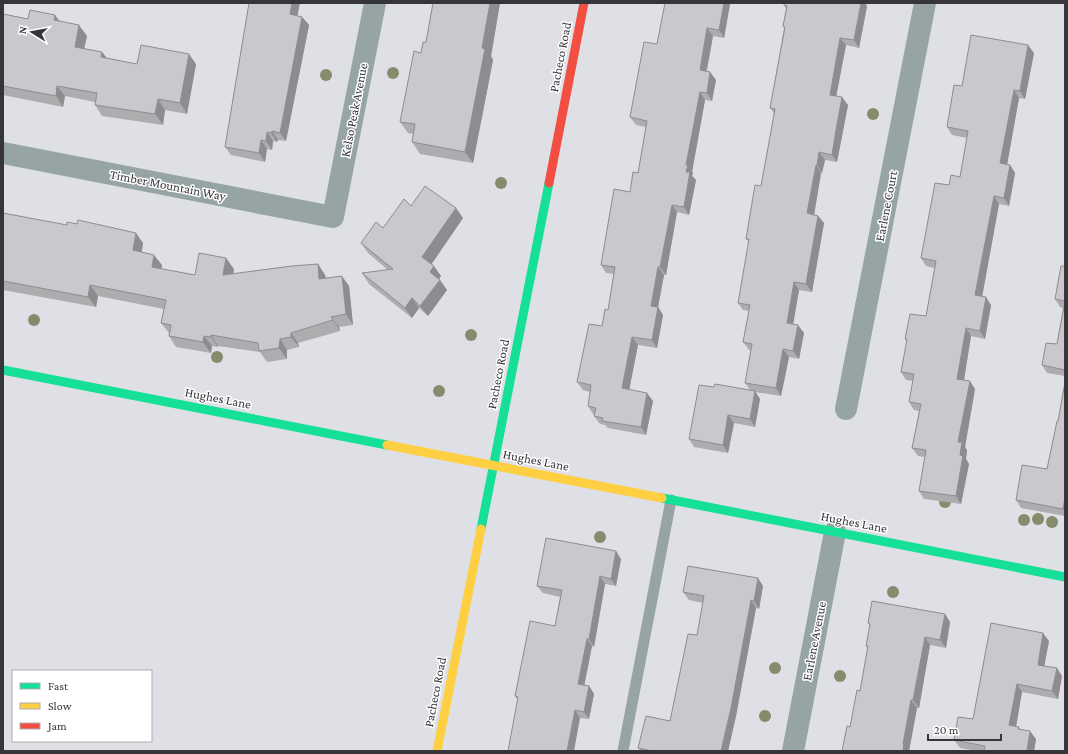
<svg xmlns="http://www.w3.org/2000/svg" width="1068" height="754" font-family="'Crimson Pro',serif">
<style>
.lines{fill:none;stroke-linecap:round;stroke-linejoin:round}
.lane{stroke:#96a4a5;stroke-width:11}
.street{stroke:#96a4a5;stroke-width:22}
.fast{stroke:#16e098;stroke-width:9}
.slow{stroke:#ffcf43;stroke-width:9}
.jam{stroke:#f24e42;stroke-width:9}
.tree{fill:#868b6c}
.wall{fill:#adacaf}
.shaded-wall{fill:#8d8c8f}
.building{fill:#c9c8cc;stroke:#8d8c8f}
.labels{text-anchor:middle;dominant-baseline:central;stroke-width:3;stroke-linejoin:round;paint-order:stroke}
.street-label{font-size:13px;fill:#35353a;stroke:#fff}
</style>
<rect width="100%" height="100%" fill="#dfe0e6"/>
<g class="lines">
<polyline class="lane" points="623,751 671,500"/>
<g class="street">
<polyline points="3,153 333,217 375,3"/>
<polyline points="846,409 925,3"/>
<polyline points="793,751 835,532"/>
</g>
<g class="fast">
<polyline points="3,370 387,445"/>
<polyline points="662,498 1065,577"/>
<polyline points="481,529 549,183"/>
</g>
<g class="slow">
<polyline points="387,445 662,498"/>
<polyline points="437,751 481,529"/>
</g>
<polyline class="jam" points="549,183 584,3"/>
</g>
<g class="tree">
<circle cx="393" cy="73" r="6"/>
<circle cx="326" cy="75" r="6"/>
<circle cx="873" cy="114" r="6"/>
<circle cx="501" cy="183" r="6"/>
<circle cx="34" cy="320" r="6"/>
<circle cx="471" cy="335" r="6"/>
<circle cx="217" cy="357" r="6"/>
<circle cx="439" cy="391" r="6"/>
<circle cx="945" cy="502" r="6"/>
<circle cx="1038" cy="519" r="6"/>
<circle cx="1024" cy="520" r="6"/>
<circle cx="1052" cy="522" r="6"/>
<circle cx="600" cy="537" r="6"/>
<circle cx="893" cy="592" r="6"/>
<circle cx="775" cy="668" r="6"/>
<circle cx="840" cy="676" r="6"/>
<circle cx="765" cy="716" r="6"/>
</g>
<g class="wall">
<polygon points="431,3 500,3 491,56 493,60 473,163 420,154 412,142 413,134 408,133 400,122 421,53 426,42 433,5"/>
<polygon points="784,3 865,3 867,6 859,48 846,45 836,96 848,105 837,162 825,160 822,173 821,173 814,215 818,216 824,223 812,292 799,290 793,324 804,333 799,359 789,357 781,396 755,392 760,399 755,427 734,423 728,453 694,447 689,439 714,387 750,390 745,383 751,350 749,350 743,342 749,311 743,310 738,303 749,242 746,239 761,186 774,113 770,108 784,28 783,26 786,9 784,5"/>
<polygon points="730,4 724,38 713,36 707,71 716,80 712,101 705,100 692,172 693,173 692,176 696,180 689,215 677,212 666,275 664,275 658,307 663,315 657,348 638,345 629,389 653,401 646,435 608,428 605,425 600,424 594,416 595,415 593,414 588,406 590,392 583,390 577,382 602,326 608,310 614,274 606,273 601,265 638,173 646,127 636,125 630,117 657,44"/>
<polygon points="3,14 28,19 60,21 87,36 84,48 107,58 137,64 196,64 187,114 165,110 163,125 102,116 95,105 95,102 65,96 63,107 3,95"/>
<polygon points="297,16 302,17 309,25 286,141 278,140 277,142 273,141 272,150 267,149 265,162 231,155 225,147"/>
<polygon points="1034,53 1025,99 1019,98 1007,164 1010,165 1015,173 1009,206 999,204 982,296 991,305 985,339 971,336 964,380 975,389 965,447 967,450 966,459 969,464 961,504 924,499 919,491 925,457 918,456 912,448 919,411 914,410 909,402 913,381 906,380 901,372 907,341 905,339 926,316 935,268 926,266 921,258 949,185 960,177 967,138 952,135 947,127"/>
<polygon points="411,206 463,218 431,264 441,276 439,279 447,290 428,316 419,308 412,318 369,284 362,273 388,270 368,253 361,243 383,228"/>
<polygon points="3,213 143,243 142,252 162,265 161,269 195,275 234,269 233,274 318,264 325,275 326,278 349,286 353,325 339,327 340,331 298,343 299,347 287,350 287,359 267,362 260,352 218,346 218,347 212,346 211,353 176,347 169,336 169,333 161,323 164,309 98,296 96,307 3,290"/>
<polygon points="1065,266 1065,376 1047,373 1042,365 1057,344 1063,308 1060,307 1055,299"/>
<polygon points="1065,382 1065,516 1021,508 1016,500 1047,469 1058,421"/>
<polygon points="621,559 616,586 605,584 594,647 592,646 584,686 589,686 594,694 589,719 580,718 517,699 515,696 555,626 560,597 543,593 537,586"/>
<polygon points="763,586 759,609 756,608 736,716 728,751 641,751 638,748 670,721 697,635 703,603 689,600 683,592"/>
<polygon points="945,614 950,622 946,648 930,645 919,708 917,708 909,751 850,727 860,691 868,649 866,646 870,626 868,623"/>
<polygon points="1049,641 1044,666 1062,676 1058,699 1022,692 1016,726 1036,739 1034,751 976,751 960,748 954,740 973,719"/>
</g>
<g class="shaded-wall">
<polygon points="292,3 300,3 296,23 290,14"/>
<polygon points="490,3 500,3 491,56 493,60 473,163 465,152 482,48"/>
<polygon points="724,3 730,3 730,4 724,38 719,30"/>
<polygon points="861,3 865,3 867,6 859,48 854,40"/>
<polygon points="55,15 63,26 54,20"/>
<polygon points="302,17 309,25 286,141 280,133"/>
<polygon points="79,25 87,36 82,58 75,47"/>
<polygon points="707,28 713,36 705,78 700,70"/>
<polygon points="840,38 846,45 835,103 830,95"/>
<polygon points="1028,45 1034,53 1025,99 1020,91"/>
<polygon points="102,52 110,62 101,57"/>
<polygon points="189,54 196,64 187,114 180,103"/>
<polygon points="710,72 716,80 712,101 707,93"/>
<polygon points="57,86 65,96 63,107 56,96"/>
<polygon points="1014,90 1019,98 1006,171 1000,163"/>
<polygon points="700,92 705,100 692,172 693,173 692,176 696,180 689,215 684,207 686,165"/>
<polygon points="842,97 848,105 837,162 832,155"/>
<polygon points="158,99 165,110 163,125 155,114"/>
<polygon points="272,131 278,140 277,142 271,133"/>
<polygon points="267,132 273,141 272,150 266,141"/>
<polygon points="261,140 267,149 265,162 259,153"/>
<polygon points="819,152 825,160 822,173 817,165"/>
<polygon points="816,165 821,173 813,221 807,213"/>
<polygon points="1010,165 1015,173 1009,206 1004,198"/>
<polygon points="994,196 999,204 981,303 975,295"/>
<polygon points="672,205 677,212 666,275 660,267"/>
<polygon points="456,208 463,218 429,268 422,257"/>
<polygon points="818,216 824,223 812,292 806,284"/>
<polygon points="136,233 143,243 140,261 133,250"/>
<polygon points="154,255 162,265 160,278 152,267"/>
<polygon points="226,258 234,269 231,286 223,275"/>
<polygon points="318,264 325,275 327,290 319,279"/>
<polygon points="434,266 441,276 437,282 430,272"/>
<polygon points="658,267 664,275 658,307 663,315 657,348 652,340 651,306"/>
<polygon points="342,276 349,286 353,325 346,314"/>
<polygon points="440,280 447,290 428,316 420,306"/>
<polygon points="794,282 799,290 792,331 787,323"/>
<polygon points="90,285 98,296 96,307 88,297"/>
<polygon points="986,297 991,305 985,339 980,331"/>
<polygon points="412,298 419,308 412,318 405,308"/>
<polygon points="331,317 339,327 340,331 333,320"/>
<polygon points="798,325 804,333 799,359 793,351"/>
<polygon points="966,328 971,336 963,386 957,379"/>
<polygon points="291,333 298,343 299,347 291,337"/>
<polygon points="211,335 218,346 218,347 211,337"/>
<polygon points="204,336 212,346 211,353 203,342"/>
<polygon points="632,337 638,345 628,396 622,388"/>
<polygon points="280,339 287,350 287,359 279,348"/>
<polygon points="783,349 789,357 781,396 776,388"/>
<polygon points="970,381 975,389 965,447 967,450 966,459 969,464 961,504 956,496 960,455 958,442"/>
<polygon points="755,391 760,399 755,427 750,419"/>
<polygon points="647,393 653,401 646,435 641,427"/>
<polygon points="728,415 734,423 728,453 723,445"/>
<polygon points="1065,497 1065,512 1063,509"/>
<polygon points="616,551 621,559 616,586 611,579"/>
<polygon points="600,576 605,584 594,647 589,639"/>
<polygon points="758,578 763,586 759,609 754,601"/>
<polygon points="751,600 756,608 736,716 728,751 721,751"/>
<polygon points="945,614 950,622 946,648 940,640"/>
<polygon points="1043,633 1049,641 1043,673 1038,665"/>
<polygon points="925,637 930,645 919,708 913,700"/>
<polygon points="587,639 592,646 583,692 578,684"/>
<polygon points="1057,668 1062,676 1058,699 1052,691"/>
<polygon points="1017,684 1022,692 1015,733 1009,725"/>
<polygon points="589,686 594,694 589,719 584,712"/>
<polygon points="911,700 917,708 909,751 903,751 903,744"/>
<polygon points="575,710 580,718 574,751 567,751"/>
<polygon points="1030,731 1036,739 1034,751 1027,751"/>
</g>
<g class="building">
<polygon points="249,3 292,3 290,14 302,17 280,133 272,131 271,133 267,132 266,141 261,140 259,153 225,147"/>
<polygon points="433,3 490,3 482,48 485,49 465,152 412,142 415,124 400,122 414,51 421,53 423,42 426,42"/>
<polygon points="665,3 724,3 719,30 707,28 700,70 710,72 707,93 700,92 686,165 688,165 686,172 690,172 684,207 672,205 660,267 658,267 651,306 658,307 652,340 632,337 622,388 647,393 641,427 602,421 603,418 594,416 596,408 588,406 591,385 577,382 589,324 602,326 605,309 608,310 615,267 601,265 614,189 630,192 633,172 638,173 647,121 630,117 644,42 657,44"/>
<polygon points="784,3 861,3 854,40 840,38 830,95 842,97 836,130 832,155 819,152 817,165 816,165 807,213 818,216 806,284 794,282 787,323 798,325 793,351 783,349 776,388 745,383 752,344 743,342 750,305 738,303 749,239 746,239 755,185 761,186 775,109 770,108 785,27 783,26 787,6 784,5"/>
<polygon points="30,10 55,15 54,20 79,25 75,47 102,52 101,57 137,64 141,45 189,54 180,103 158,99 155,114 95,105 97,93 57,86 56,96 3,86 3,14 28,19"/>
<polygon points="971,35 1028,45 1020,91 1014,90 1000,163 1010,165 1004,198 994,196 975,295 986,297 980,331 966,328 957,379 970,381 958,442 962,442 960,455 963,456 956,496 919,491 926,450 912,448 921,404 909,402 914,374 901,372 907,339 905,339 910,314 926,316 936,261 921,258 935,183 949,185 951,175 960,177 968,131 947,127 954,85 962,86"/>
<polygon points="425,186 456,208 422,257 434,266 430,272 440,280 420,306 412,298 405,308 362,273 393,269 361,243 376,222 383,228 404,199 411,206"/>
<polygon points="3,213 67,225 67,222 77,224 78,220 136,233 133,250 154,255 152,267 195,275 199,253 226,258 223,275 292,266 318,264 319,279 342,276 346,314 331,317 333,320 291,333 291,337 280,339 279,348 259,351 258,343 211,335 211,337 204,336 203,342 169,336 171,325 161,323 166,300 90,285 88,297 3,281"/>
<polygon points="1061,266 1065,266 1065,370 1042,365 1046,343 1057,344 1065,301 1055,299"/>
<polygon points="1065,382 1065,497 1063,509 1016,500 1022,465 1047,469 1057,421 1058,421"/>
<polygon points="715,384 755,391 750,419 728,415 723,445 689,439 699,385 714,387"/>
<polygon points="546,538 616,551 611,579 600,576 589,639 587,639 578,684 589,686 584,712 575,710 567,751 508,751 518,697 515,696 530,621 555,626 562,590 537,586"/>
<polygon points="688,566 758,578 754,601 751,600 731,708 721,751 652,751 638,748 646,716 670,721 688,634 697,635 704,596 683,592"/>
<polygon points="872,601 945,614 940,640 925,637 913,700 911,700 903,744 904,744 903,751 842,751 847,726 850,727 857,690 860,691 868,646 866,646 870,624 868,623"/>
<polygon points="991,623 1043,633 1038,665 1057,668 1052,691 1017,684 1009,725 1019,727 1018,729 1030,731 1027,751 984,751 985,746 954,740 958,717 973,719"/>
</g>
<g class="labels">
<g class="street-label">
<text transform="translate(560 57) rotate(-79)">Pacheco Road</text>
<text transform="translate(354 110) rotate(-79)">Kelso Peak Avenue</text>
<text transform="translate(168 185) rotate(11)">Timber Mountain Way</text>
<text transform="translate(886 206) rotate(-79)">Earlene Court</text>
<text transform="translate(498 374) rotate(-79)">Pacheco Road</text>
<text transform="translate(218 398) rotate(11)">Hughes Lane</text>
<text transform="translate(536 460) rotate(11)">Hughes Lane</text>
<text transform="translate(854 522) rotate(11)">Hughes Lane</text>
<text transform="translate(814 641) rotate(-79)">Earlene Avenue</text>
<text transform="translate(435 692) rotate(-79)">Pacheco Road</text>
</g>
</g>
<rect width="1068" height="754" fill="none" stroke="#35353a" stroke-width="8"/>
<rect x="12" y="670" width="140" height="72" fill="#ffffff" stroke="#aeaeb0"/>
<rect x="20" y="683" width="20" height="6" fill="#16e098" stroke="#aeaeb0"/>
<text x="48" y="690" font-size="12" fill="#35353a">Fast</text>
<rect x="20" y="703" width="20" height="6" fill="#ffcf43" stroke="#aeaeb0"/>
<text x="48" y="710" font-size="12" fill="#35353a">Slow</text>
<rect x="20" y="723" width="20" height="6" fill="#f24e42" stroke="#aeaeb0"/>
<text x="48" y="730" font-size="12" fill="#35353a">Jam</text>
<g transform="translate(32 32) rotate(281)" stroke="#ffffff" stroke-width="3" paint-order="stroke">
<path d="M0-3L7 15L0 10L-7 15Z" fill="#35353a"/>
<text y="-6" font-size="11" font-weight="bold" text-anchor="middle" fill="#35353a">N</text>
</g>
<path d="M928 734v6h73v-6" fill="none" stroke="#35353a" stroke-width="2"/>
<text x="934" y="734" font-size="12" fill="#35353a" stroke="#ffffff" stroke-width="3" paint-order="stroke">20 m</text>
</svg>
